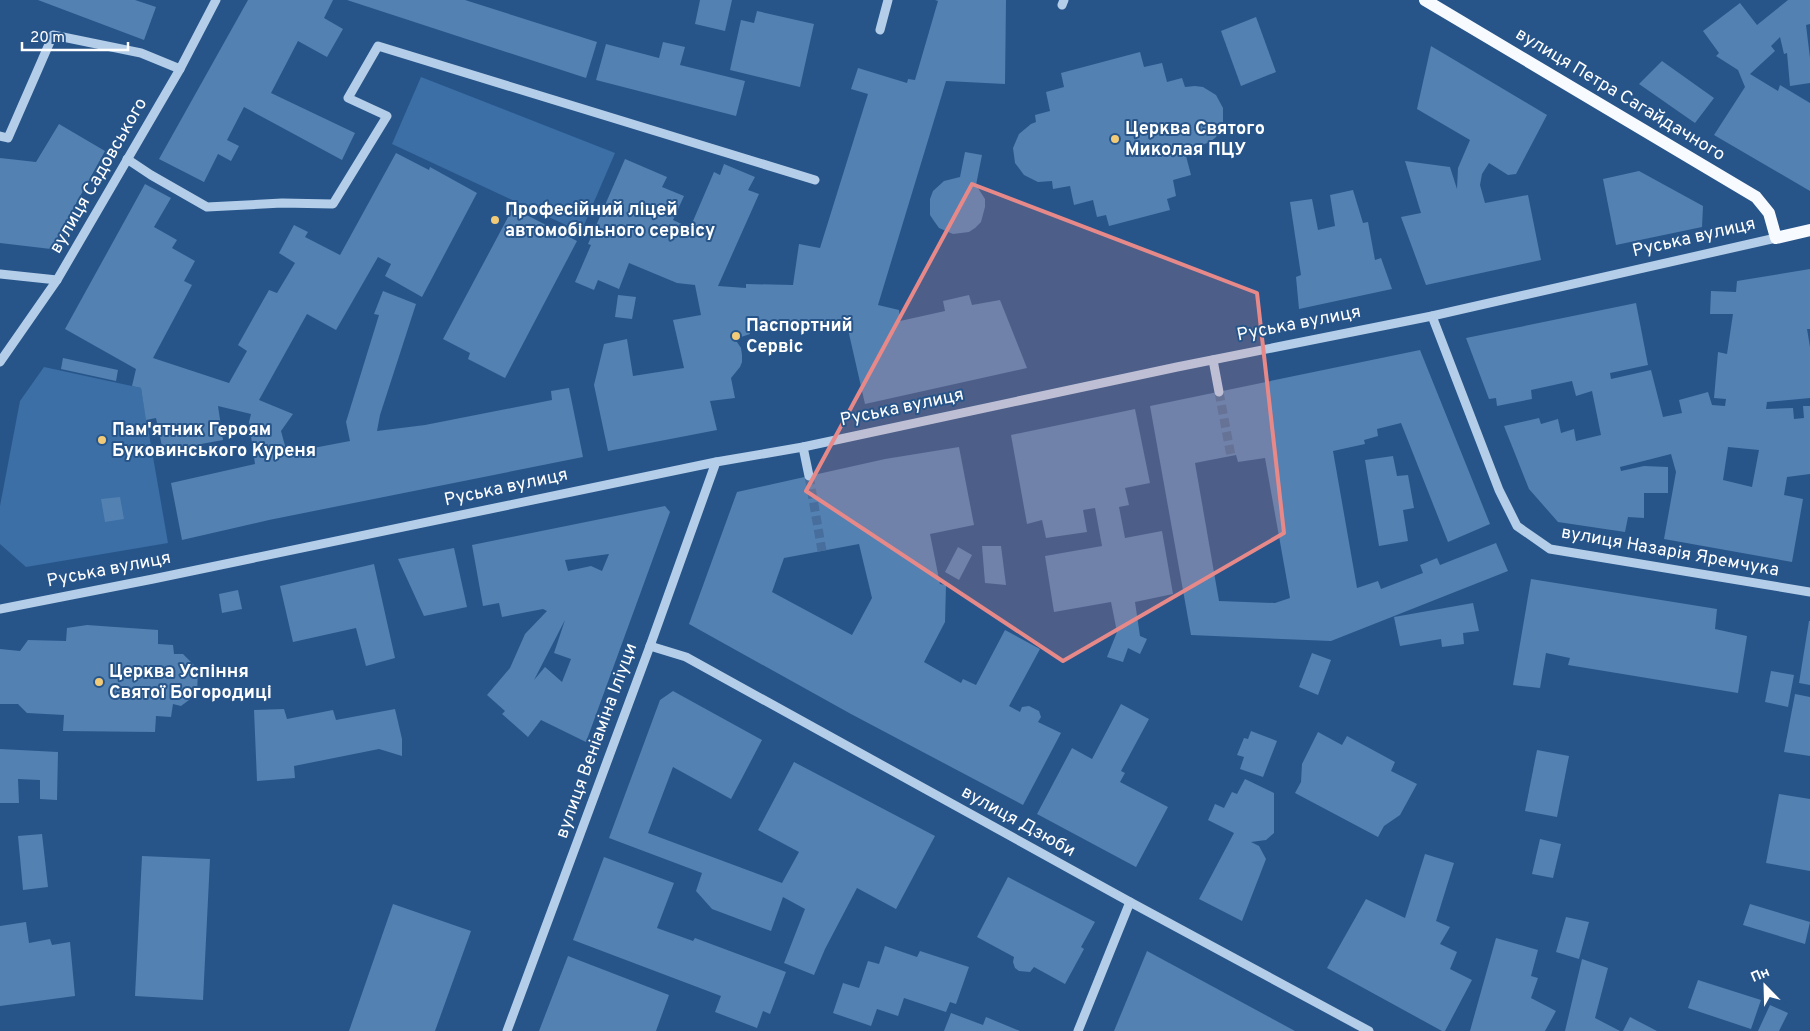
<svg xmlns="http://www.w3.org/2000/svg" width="1810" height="1031" font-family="Overpass,sans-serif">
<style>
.green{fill:#3b6fa6}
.building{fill:#5381b2;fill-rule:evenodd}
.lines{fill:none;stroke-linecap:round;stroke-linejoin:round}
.minor-tunnel{stroke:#476e9c;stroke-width:9;stroke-dasharray:9 4.5;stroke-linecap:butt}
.minor{stroke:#b4cee9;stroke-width:9}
.major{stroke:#f7fafe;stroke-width:12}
.marked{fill:#e88989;fill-opacity:0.2;stroke:#e88989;stroke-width:4;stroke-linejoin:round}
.poi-dot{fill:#f2cb79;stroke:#27558a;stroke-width:2}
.labels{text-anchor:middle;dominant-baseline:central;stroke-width:4;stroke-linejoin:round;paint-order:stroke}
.street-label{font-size:18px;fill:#fff;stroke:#27558a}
.poi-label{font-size:18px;font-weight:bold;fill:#fff;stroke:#27558a;text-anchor:start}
</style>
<rect width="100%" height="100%" fill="#27558a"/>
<g class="green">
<polygon points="421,77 615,153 581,232 392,144"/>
<polygon points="44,367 141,388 168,543 26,567 0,544 0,506 20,401"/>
</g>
<g class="building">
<polygon points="38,0 135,0 156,7 144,40"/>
<polygon points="248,0 333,0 324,18 343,29 327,57 298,41 271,93 355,133 342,160 244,107 227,140 239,146 231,161 218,154 204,182 159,159"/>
<polygon points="347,0 465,0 597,42 586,78"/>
<polygon points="700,0 732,0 725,31 695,24"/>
<polygon points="935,0 1006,0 1005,84 946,81 878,305 899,310 900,321 945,311 943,301 969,295 972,305 1000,300 1027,368 865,404 847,325 746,320 750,334 735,339 741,348 742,355 742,362 740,367 731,378 735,398 710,401 717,430 608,451 594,385 604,344 627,339 633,376 684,368 673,320 701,315 695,285 677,283 629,263 619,289 598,280 594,290 575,282 591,245 588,244 625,159 667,177 662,187 684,196 673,220 690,228 714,172 720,175 724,164 755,177 748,190 759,194 718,286 746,288 746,284 793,285 799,244 820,248 868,94 851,89 858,68 907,83 908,79 915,80 938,1"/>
<polygon points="1788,0 1810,0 1810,24 1806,25 1810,58 1810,83 1790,86 1787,53 1784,54 1780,37 1771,46 1775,51 1750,74 1778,91 1780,85 1810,103 1810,191 1714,135 1745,87 1738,70 1716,56 1719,53 1703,31 1740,3 1757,25"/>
<polygon points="757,11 814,24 800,87 730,70 741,20 754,23"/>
<polygon points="1256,17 1276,72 1241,86 1221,31"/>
<polygon points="663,42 685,47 680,65 745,81 736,116 596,80 606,44 659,58"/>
<polygon points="1431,46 1547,115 1516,174 1508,175 1489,163 1482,174 1480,185 1485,203 1528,195 1541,260 1426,285 1401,217 1421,213 1405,161 1450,167 1457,189 1458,168 1470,140 1417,109"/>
<polygon points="1140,52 1144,67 1162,63 1167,82 1182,78 1185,87 1195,86 1203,87 1216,95 1223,108 1223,124 1216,137 1210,142 1199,146 1201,152 1186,156 1191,175 1173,180 1176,196 1167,199 1170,210 1109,226 1106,215 1097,217 1093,200 1074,205 1070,186 1053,189 1052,181 1038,182 1024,175 1015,163 1013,148 1019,134 1031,124 1036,122 1035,115 1050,111 1046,92 1064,87 1061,73"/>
<polygon points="1662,61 1714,98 1695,123 1639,84"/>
<polygon points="59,124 105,151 51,249 0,243 0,158 36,162"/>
<polygon points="965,152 982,155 976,185 985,199 985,207 981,222 975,228 969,232 953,234 939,228 934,221 930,215 930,199 933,191 944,181 960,177"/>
<polygon points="396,153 429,170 430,167 477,193 422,297 385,276 391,264 378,257 336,330 307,314 259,400 293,414 281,431 287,453 350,441 346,422 379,315 374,314 383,291 416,304 380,415 377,431 425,425 552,400 551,391 569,388 583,457 269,520 182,540 171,483 255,464 249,422 251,414 218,406 223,440 163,451 156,418 146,420 141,388 132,386 136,369 65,329 145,184 171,198 154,227 177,240 172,248 195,261 184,281 192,285 153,358 229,383 247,351 238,345 269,290 277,293 295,263 279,253 294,225 308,232 305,237 340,255"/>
<polygon points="1639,171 1703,206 1702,227 1616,245 1603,179"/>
<polygon points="1353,190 1363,223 1368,222 1375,260 1381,258 1392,289 1299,309 1296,277 1301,275 1290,202 1312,199 1318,230 1335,226 1330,195"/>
<polygon points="513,208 577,241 505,378 468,359 470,353 443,339"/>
<path d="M1810,269V329H1807L1810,347V398L1767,402L1766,409L1793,408L1794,419L1804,418L1803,406H1810V474L1787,477L1784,495L1803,499L1792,562L1664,539L1676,472L1671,454L1620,467L1621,471L1644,466L1668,467V493H1644V518L1628,517L1625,532L1558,522L1529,489L1504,426L1539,418L1541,424L1558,419L1561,433L1574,429L1576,441L1601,435L1592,391L1576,396L1572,381L1531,390L1532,399L1497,406L1496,398L1489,399L1466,338L1636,303L1648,365L1610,373L1611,379L1651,370L1663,417L1682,413L1679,400L1708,392L1712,405L1725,406L1726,399L1714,398L1718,352L1727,354L1733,314H1710L1711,291L1736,292L1737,281ZM1728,447L1759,450L1752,487L1723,480Z"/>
<polygon points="618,295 636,297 632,319 615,317"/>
<path d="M1420,350L1490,524L1448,542L1401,423L1377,429L1378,436L1364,440L1365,444L1333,451L1357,588L1378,581L1381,589L1423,573L1420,565L1437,558L1440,565L1496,543L1508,571L1331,641L1191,635L1150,406ZM1236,455L1238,462L1265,458L1290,598L1275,603L1219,601L1195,463Z"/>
<polygon points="63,358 118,370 116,381 61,369"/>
<polygon points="1135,409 1150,483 1125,488 1129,505 1119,507 1125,538 1162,531 1173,594 1135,602 1140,636 1147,639 1140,654 1128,648 1123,662 1107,657 1117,632 1111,602 1054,612 1045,556 1102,546 1095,508 1083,510 1087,532 1046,538 1042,520 1027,524 1011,435"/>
<path d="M959,447L974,525L930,534L940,584L946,585L945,622L924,662L961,683L963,679L976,685L1005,630L1040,649L1009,706L1020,712L1022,707L1029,706L1039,711L1041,717L1038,722L1061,733L1023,805L851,714L689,624L737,492L885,459ZM859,544L872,598L852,635L772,592L784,558Z"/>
<polygon points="1393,456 1397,476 1408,475 1414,508 1403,510 1408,541 1379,546 1365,460"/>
<polygon points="120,497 124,519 105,522 101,499"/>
<path d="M665,506L670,512L586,742L541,720L528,737L502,714L505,711L487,695L510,668L525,634L547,611L543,609L502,617L499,603L483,606L472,545ZM609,554L602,571L591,566L568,571L565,560ZM565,620L554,653L571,659L562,682L545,667L534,680Z"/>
<polygon points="982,546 1001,546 1006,585 985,583"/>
<polygon points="958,547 972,555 959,580 945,572"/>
<polygon points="454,548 467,607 424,616 398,559"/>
<polygon points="374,564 395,658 366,666 356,628 293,642 280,586"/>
<polygon points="1531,579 1717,609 1715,629 1747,636 1738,693 1568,665 1570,658 1546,653 1540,688 1513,685"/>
<polygon points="238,590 242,609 222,613 219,594"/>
<polygon points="1473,603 1479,631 1463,633 1464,644 1442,647 1441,639 1400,646 1394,617"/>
<polygon points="1809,621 1810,621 1810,685 1799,683"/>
<polygon points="87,625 158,630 158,644 173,645 174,654 183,654 198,669 197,694 181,706 173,704 171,717 156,716 155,732 63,731 64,715 27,713 18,704 0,704 0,649 20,651 28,640 66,641 67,628"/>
<polygon points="1312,653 1331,660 1318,695 1299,687"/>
<polygon points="1771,671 1794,675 1788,707 1765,702"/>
<polygon points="673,691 762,740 731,799 673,767 648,833 782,883 799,852 758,830 794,762 935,836 896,909 857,888 825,949 814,975 784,963 805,909 783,897 771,931 712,909 696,891 702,873 609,838 660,700"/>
<polygon points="1795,694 1810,697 1810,756 1784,752"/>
<polygon points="1121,704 1149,719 1121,771 1125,773 1120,782 1168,807 1136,867 1037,814 1072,748 1092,759"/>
<polygon points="284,709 287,719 333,710 336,720 395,709 402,739 402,756 379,749 294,766 295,778 257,781 254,710"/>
<polygon points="1251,731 1277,741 1263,777 1240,769 1244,757 1237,755 1244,738 1248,739"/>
<polygon points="1318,732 1342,745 1347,736 1395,762 1391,771 1417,784 1400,815 1384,826 1378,837 1295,793 1301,782 1302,764"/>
<polygon points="0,749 58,752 57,800 40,799 40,780 18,779 19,803 0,803"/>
<polygon points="1537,750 1569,756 1557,817 1525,811"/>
<polygon points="1245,779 1274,793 1274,833 1266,840 1251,842 1259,846 1266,859 1242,921 1199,899 1234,833 1208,820 1215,804 1224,808 1232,792 1237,794"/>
<polygon points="1779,794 1810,799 1810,871 1766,863"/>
<polygon points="42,834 48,887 23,890 18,836"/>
<polygon points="1540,839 1561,844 1553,878 1532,874"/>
<polygon points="1425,854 1454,863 1436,921 1450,927 1440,944 1457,952 1450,969 1472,980 1445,1031 1442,1031 1327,968 1366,899 1405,918"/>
<polygon points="142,856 210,859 203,1000 135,996"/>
<polygon points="604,857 674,883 657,928 693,941 695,938 786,972 770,1014 763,1011 757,1028 715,1012 721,996 573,940"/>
<polygon points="1008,877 1095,922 1081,947 1084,949 1065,984 1034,967 1030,972 1019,971 1015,968 1013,962 1014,957 977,937"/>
<polygon points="393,904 471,931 435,1031 349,1031"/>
<polygon points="1750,904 1810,922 1805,944 1743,925"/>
<polygon points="1566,917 1589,922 1579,959 1556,952"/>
<polygon points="26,922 29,943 50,939 52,945 70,942 75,996 0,1006 0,926"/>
<polygon points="1496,938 1538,950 1531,976 1538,978 1531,998 1556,1011 1545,1031 1470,1031"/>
<polygon points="885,946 917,957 920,951 969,967 956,1004 950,1002 946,1012 904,998 898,1016 877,1009 871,1026 833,1013 843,983 859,988 868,961 879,964"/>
<polygon points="1147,951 1210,985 1295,1031 1114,1031"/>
<polygon points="568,956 669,995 656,1031 539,1031"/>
<polygon points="1582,959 1608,968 1595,1018 1620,1031 1565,1031"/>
<polygon points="1698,980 1761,1000 1751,1029 1688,1008"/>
<polygon points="1770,1005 1788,1013 1779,1031 1758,1031"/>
<polygon points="951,1013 983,1025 986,1017 1020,1031 944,1031"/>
<polygon points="1630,1017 1657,1031 1623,1031"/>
</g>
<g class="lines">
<g class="minor-tunnel">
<polyline points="1219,392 1231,456"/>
<polyline points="809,476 822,551"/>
</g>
<g class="minor">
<polyline points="1062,5 1064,0"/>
<polyline points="880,30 888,0"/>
<polyline points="0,136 8,138 53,35 141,53 180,69"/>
<polyline points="127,159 151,175 207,207 282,203 333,204 387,116 348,98 378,46 815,180"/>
<polyline points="0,274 57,280"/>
<polyline points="1432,316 1499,490 1517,526 1550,549 1810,592"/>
<polyline points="1213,360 1219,392"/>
<polyline points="0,362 57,280 180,69 216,0"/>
<polyline points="803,447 809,476"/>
<polyline points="0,609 153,579 716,462 803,447 1177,367 1432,316 1776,238"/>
<polyline points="650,646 686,657 1130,902 1369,1031"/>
<polyline points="507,1031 650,646 716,462"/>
<polyline points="1078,1031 1130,902"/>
</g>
<polyline class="major" points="1425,0 1756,197 1769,213 1776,238 1810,230"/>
</g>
<path class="marked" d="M972,184L1257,293L1284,533L1063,661L806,491Z"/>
<g class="poi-dot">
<circle cx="1115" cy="139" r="5"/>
<circle cx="495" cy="220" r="5"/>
<circle cx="736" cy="336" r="5"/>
<circle cx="102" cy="440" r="5"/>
<circle cx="99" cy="682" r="5"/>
</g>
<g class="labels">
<g class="street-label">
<text transform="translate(1620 95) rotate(31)">вулиця Петра Сагайдачного</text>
<text transform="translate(99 176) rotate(-60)">вулиця Садовського</text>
<text transform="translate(1694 238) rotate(-13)">Руська вулиця</text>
<text transform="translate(1299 324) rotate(-11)">Руська вулиця</text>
<text transform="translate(902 408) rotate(-12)">Руська вулиця</text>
<text transform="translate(506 488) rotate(-12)">Руська вулиця</text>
<text transform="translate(1670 552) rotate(10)">вулиця Назарія Яремчука</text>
<text transform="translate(109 570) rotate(-11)">Руська вулиця</text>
<text transform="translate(597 741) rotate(-70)">вулиця Веніаміна Іліуци</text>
<text transform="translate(1018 822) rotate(29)">вулиця Дзюби</text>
</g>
<g class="poi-label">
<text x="1125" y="129">Церква Святого<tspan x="1125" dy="21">Миколая ПЦУ</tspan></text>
<text x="505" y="210">Професійний ліцей<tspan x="505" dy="21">автомобільного сервісу</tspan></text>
<text x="746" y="326">Паспортний<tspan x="746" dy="21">Сервіс</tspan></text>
<text x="112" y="430">Пам'ятник Героям<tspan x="112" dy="21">Буковинського Куреня</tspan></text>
<text x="109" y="672">Церква Успіння<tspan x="109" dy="21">Святої Богородиці</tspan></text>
</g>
</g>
<g transform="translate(1765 986) rotate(337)" stroke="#27558a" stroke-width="4" paint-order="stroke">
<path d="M0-4L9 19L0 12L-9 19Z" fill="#ffffff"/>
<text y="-8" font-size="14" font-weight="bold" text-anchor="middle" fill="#ffffff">Пн</text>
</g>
<path d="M22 42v8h106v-8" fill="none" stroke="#ffffff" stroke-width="2.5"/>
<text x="30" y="42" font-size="15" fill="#ffffff" stroke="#27558a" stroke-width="4" paint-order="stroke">20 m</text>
</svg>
